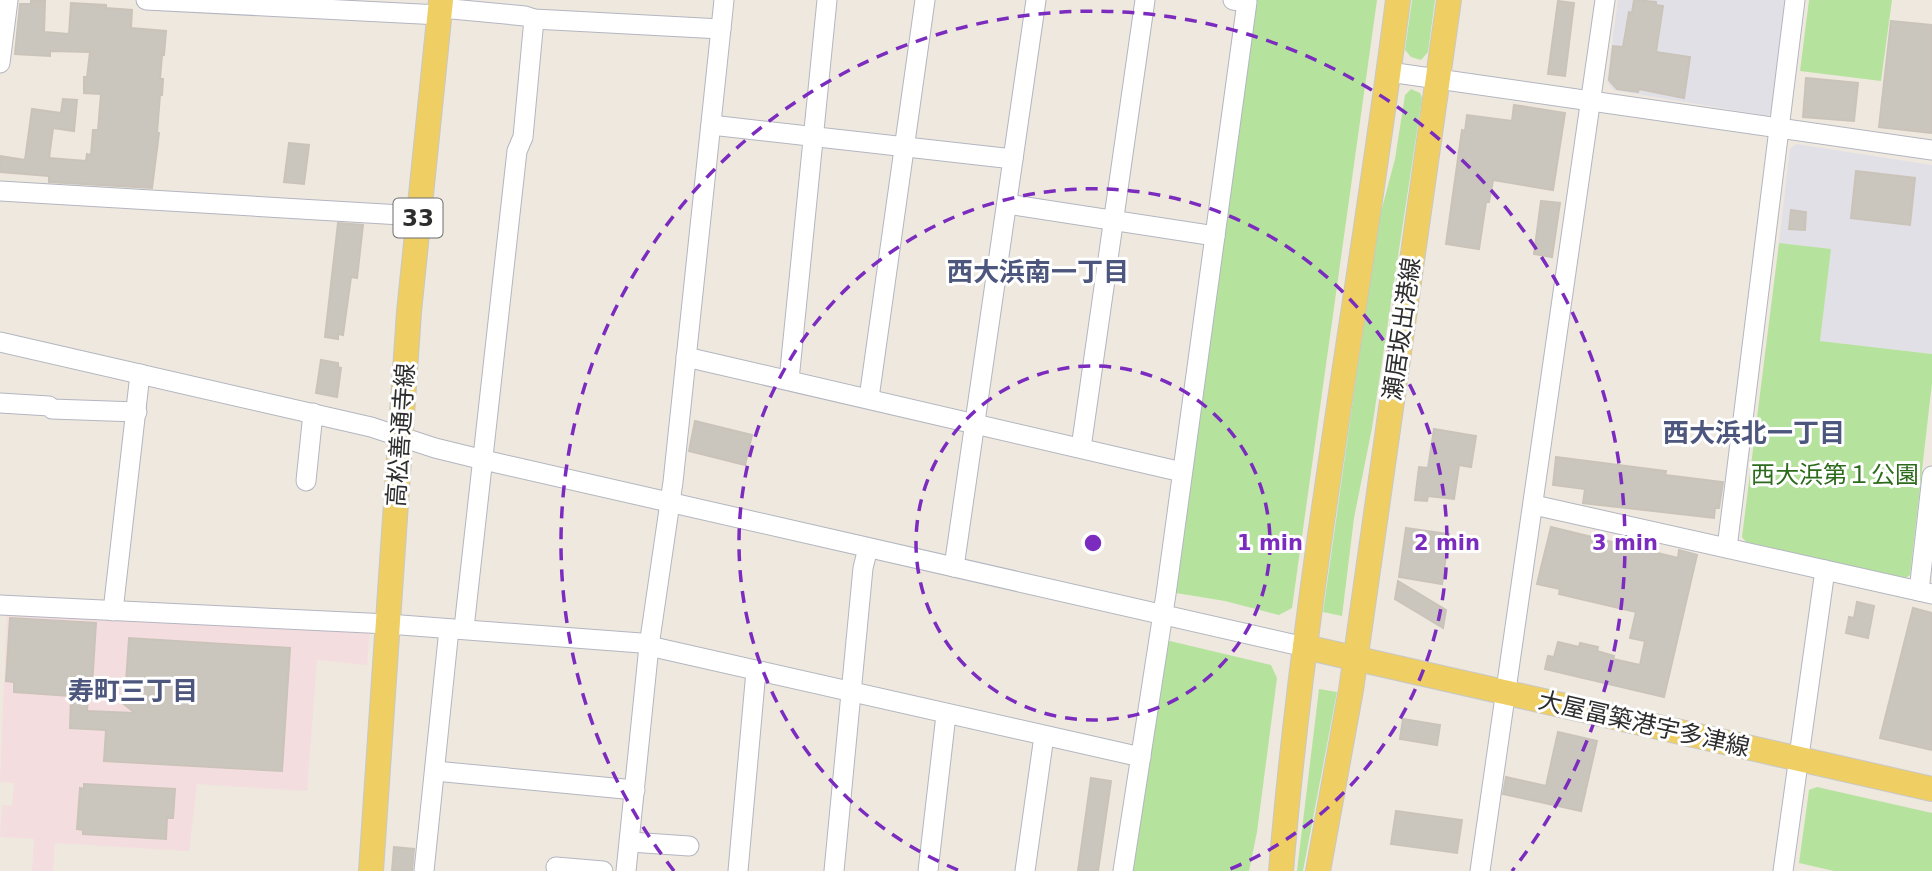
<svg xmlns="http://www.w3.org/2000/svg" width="1932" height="871" font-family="'DejaVu Sans','Noto Sans JP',sans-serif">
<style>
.industrial{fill:#e2e0e7}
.medical{fill:#f4dddf}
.green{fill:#b5e39d}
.building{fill:#cac6be;stroke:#cac3b9;stroke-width:2}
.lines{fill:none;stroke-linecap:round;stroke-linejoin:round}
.minor-casing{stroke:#b3b6c0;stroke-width:21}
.major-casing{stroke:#c8c8c8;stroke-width:26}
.minor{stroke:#fff;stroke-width:19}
.major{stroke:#efce63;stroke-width:24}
.ring{fill:none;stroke:#7b2cbf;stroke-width:3.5;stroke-dasharray:12 9}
.labels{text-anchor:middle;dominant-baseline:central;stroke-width:6;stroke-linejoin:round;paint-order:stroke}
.shield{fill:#fff;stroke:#6c6c6c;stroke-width:2}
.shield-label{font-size:23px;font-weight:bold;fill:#2d2d2d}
.street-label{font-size:24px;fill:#2d2d2d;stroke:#fff}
.park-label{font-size:24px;fill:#2d6b1c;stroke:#fff}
.neighbourhood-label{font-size:26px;font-weight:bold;fill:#4d567d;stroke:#fff}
.centre{fill:#7b2cbf;stroke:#fff;stroke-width:3.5}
.ring-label{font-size:21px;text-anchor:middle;font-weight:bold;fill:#7b2cbf;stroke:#fff;stroke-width:6;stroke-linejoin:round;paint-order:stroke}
</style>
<rect width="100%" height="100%" fill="#eee8df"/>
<g class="industrial">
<polygon points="1618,0 1790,0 1777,108 1768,116 1613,90 1607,81"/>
<polygon points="1796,144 1932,165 1932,354 1820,341 1830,250 1779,243 1790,149"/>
</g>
<polygon class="medical" points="7,610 370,630 367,665 317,660 307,791 197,784 189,851 55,843 53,871 32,871 34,839 0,837 2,805 12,806 14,783 0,782"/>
<g class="green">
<polygon points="1255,0 1377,0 1292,608 1279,615 1225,601 1176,593 1173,587"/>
<polygon points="1412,0 1435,0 1428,52 1421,60 1411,57 1405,50"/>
<polygon points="1809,0 1892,0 1881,81 1800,71"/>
<polygon points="1411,89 1420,93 1422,98 1372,428 1354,518 1342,616 1323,612 1378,223 1395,159 1405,95"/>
<polygon points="1779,243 1831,249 1820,341 1932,354 1932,383 1910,575 1904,579 1746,542 1742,537"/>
<polygon points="1170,641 1271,665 1277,678 1257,832 1249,871 1131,871 1164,644"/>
<polygon points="1319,689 1337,692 1303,871 1297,871"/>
<polygon points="1817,787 1932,813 1932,871 1834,871 1799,863 1809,790"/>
</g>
<g class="building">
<polygon points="1634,0 1656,2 1656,5 1663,6 1656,52 1690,57 1684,98 1639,89 1638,92 1617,89 1609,80 1613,46 1623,47 1629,12 1632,13"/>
<polygon points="31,1 45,1 44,32 69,34 71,3 106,5 106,8 132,10 131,28 166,31 164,55 162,55 160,79 163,79 162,95 160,95 157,133 159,133 152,188 49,182 49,176 0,172 0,156 25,160 32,109 61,113 63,99 77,100 74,131 53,128 49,158 86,161 87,154 91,155 93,130 98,130 101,94 84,93 84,77 87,77 90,52 50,51 50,56 15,54 20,4 31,4"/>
<polygon points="1558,1 1574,3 1565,76 1548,74"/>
<polygon points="1891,21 1932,25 1932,133 1879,127"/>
<polygon points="1806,78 1858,83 1854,121 1803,117"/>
<polygon points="1514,105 1565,113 1553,190 1493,180 1489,202 1486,202 1479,249 1446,244 1462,130 1465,131 1467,115 1512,121"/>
<polygon points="289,143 309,145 304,184 284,182"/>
<polygon points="1856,171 1915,178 1910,225 1851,218"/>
<polygon points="1541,201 1560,203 1552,257 1534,254"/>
<polygon points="1791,210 1806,212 1805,230 1789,229"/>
<polygon points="338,223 363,225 357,278 351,277 343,335 338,334 338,339 325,337"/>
<polygon points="321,360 338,363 338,367 341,368 337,397 316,393"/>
<polygon points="695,421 752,435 745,465 689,451"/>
<polygon points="1434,429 1476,436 1471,467 1459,465 1454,499 1428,496 1427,501 1415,500 1419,467 1428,468"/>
<polygon points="1556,457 1666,471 1665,475 1723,482 1719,508 1715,508 1714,518 1583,503 1585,489 1553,485"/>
<polygon points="1551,527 1678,558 1679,550 1697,555 1664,697 1545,669 1548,656 1554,657 1558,642 1579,647 1580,643 1598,647 1597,651 1614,656 1613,659 1640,665 1645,641 1630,638 1636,612 1559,594 1560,589 1537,584"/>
<polygon points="1406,528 1449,534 1442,584 1399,577"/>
<polygon points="1398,581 1446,610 1443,628 1395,599"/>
<polygon points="1857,602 1874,606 1868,638 1846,633 1849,617 1854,618"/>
<polygon points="1913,608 1932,613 1932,750 1880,738"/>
<polygon points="10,618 96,623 92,686 89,686 87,711 135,713 120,701 125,697 129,638 290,648 282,771 104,761 106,730 70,728 71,696 14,692 14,682 6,681"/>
<polygon points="1403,719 1440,725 1437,745 1400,739"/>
<polygon points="1558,732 1597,741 1581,811 1503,794 1506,777 1546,786"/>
<polygon points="1091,778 1111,781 1098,871 1078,871"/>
<polygon points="84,784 175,789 173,818 167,818 166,839 83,834 83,830 77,829 80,788 84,789"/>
<polygon points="1396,811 1462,820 1457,853 1391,844"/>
<polygon points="394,847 414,849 412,871 392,871"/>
</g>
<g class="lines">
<g class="minor-casing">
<g id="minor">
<polyline points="146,0 440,15"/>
<polyline points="441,8 525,16 534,19 721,29"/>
<polyline points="0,63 8,0"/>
<polyline points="1389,72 1932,150"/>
<polyline points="711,125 1013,159"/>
<polyline points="0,191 418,216"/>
<polyline points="1007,204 1215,236"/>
<polyline points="0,342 371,427 435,448 484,460 1305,647"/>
<polyline points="686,357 1182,472"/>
<polyline points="789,380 827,0"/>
<polyline points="869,398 925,0"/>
<polyline points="0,403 49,406 52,409 137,412"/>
<polyline points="1081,448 1145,0"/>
<polyline points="306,481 313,413"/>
<polyline points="1534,505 1932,594"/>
<polyline points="1727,548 1795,0"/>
<polyline points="954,567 1036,0"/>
<polyline points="1919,591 1932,476"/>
<polyline points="0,605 388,624 641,643 649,646 1141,757"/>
<polyline points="113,611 140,374"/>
<polyline points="464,628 517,151 523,137 534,19"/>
<polyline points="435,771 635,790"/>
<polyline points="630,842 689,846"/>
<polyline points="556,867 603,871"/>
<polyline points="424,871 449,629"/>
<polyline points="626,871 649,646 673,482 724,0"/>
<polyline points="738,871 756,671"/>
<polyline points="834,871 863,568 868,548"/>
<polyline points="928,871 946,715"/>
<polyline points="1025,871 1044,736"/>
<polyline points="1123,871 1166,594 1247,2 1233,0"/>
<polyline points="1480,871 1605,0"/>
<polyline points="1783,871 1825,570"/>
</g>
</g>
<g class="major-casing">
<g id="major">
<polyline points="1305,647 1932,789"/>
<polyline points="371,871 409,312 441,0"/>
<path d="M1281,871C1305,579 1361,291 1398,0"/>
<polyline points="1318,871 1351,690 1449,0"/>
</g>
</g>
<use href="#minor" class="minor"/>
<use href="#major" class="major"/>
</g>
<g class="ring">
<circle cx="1093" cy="543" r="177"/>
<path d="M958 870A354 354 0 1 1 1228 870"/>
<path d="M674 871A532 532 0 1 1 1512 871"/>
</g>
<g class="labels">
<rect class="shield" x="393.5" y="198.5" width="49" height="39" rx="5"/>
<g class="shield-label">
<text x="418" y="218">33</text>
</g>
<g class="street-label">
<text transform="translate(1402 329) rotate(-82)">瀬居坂出港線</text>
<text transform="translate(401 435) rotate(-86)">高松善通寺線</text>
<text transform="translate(1644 724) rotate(13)">大屋冨築港宇多津線</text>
</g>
<g class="park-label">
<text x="1835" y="475">西大浜第１公園</text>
</g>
<g class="neighbourhood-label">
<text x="1038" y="272">西大浜南一丁目</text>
<text x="1754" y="433">西大浜北一丁目</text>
<text x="133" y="691">寿町三丁目</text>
</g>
</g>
<circle cx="1093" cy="543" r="10" class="centre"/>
<g class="ring-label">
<text x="1270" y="550">1 min</text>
<text x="1447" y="550">2 min</text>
<text x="1625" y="550">3 min</text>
</g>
</svg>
